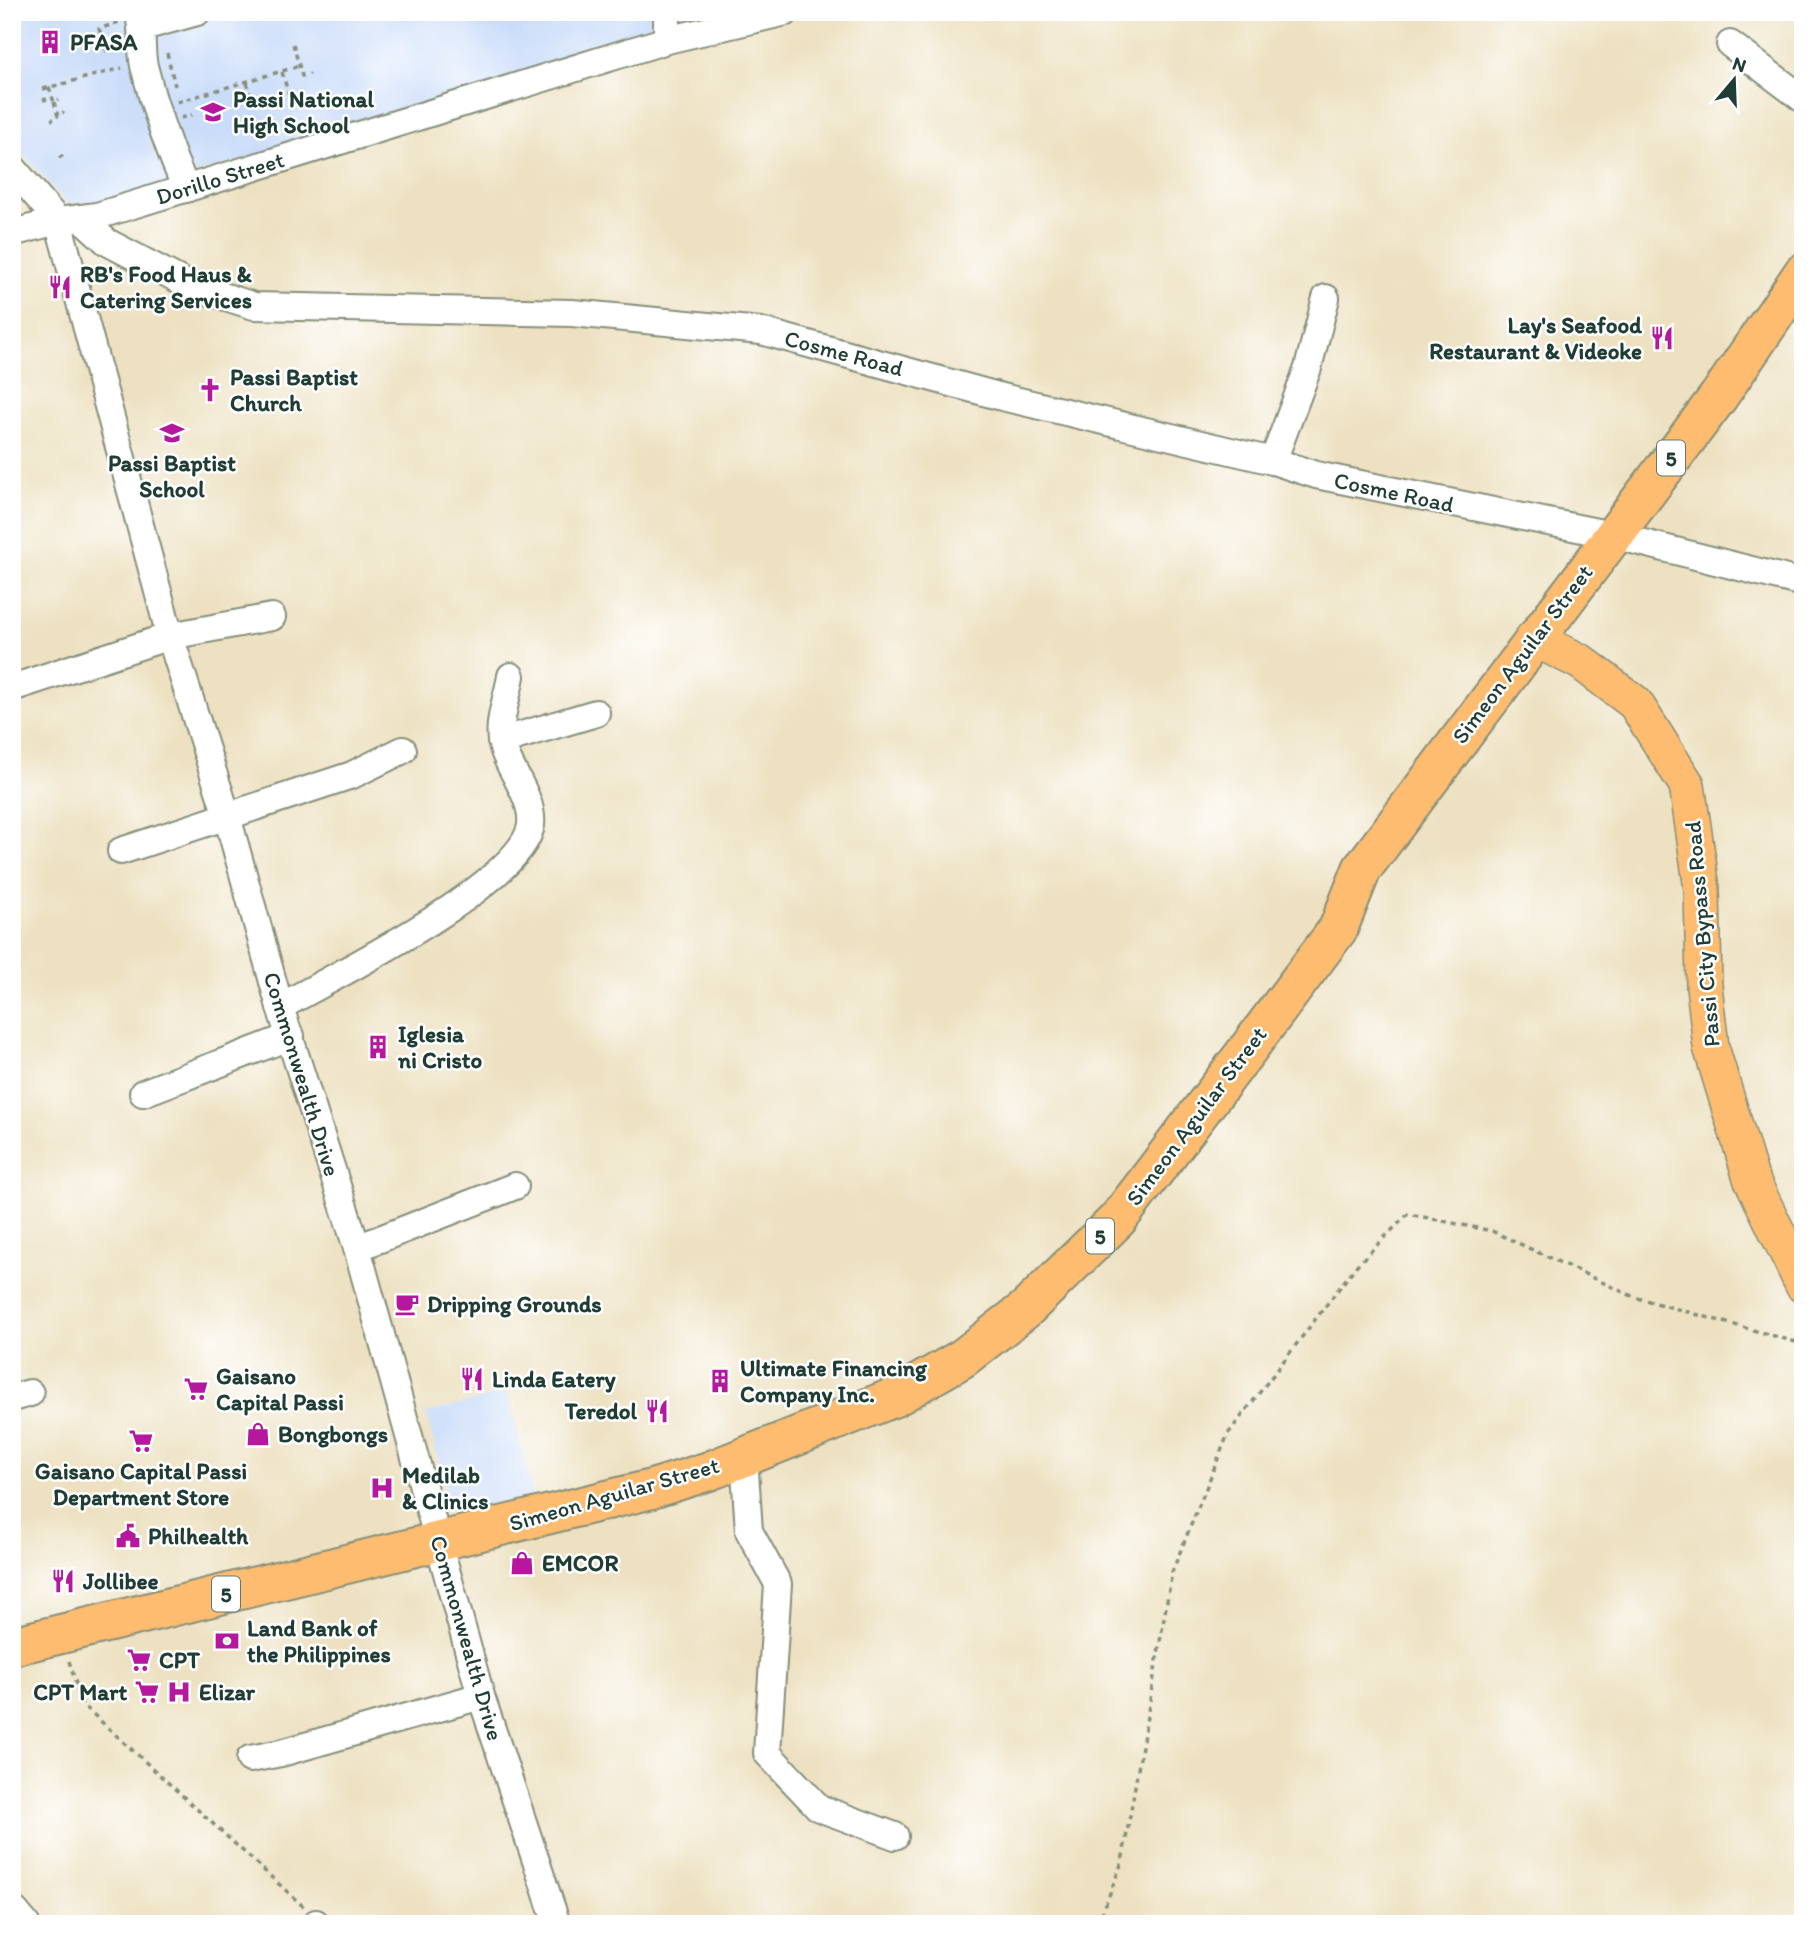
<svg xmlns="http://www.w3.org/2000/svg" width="1815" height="1936" font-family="Itim,sans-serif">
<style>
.built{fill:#c9dcf9}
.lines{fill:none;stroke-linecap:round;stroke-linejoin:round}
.minor-casing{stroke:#868f7a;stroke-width:30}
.major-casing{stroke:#868f7a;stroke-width:38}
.highway-casing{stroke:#868f7a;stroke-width:42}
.path{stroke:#868f7a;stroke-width:3.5;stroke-dasharray:5 5;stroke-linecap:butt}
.minor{stroke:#fff;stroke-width:26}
.major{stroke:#fdbc6f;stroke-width:35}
.highway{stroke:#fdbc6f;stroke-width:38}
.labels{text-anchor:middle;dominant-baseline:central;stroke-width:5;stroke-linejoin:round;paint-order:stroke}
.shield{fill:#fff;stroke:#627771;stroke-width:2}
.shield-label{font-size:21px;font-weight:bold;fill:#1f3d34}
.poi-label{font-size:23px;font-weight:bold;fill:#1f3d34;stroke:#fff;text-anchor:start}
.street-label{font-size:23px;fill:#1f3d34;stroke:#fff}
</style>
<rect width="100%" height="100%" fill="#fff"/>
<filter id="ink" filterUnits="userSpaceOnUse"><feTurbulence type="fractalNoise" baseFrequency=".0143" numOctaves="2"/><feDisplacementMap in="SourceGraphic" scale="14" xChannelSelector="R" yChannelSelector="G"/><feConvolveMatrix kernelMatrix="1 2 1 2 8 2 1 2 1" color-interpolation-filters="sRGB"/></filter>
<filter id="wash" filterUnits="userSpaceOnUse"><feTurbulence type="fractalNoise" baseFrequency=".00686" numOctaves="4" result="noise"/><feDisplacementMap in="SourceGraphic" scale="28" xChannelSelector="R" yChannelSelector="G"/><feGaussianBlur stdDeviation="1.57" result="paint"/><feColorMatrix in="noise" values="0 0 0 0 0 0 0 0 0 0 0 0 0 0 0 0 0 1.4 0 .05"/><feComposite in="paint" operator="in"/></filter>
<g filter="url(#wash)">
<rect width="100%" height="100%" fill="#ede1c1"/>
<g class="built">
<polygon points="12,12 731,12 635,35 504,83 73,211 12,142"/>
<polygon points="507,1393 535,1501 454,1521 426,1413"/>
</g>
</g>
<g filter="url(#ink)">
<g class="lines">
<g class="minor-casing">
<g id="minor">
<path d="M138,12C144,30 140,48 144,66C154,107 169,150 186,189"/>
<polyline points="143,27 197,12"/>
<polyline points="667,40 667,12"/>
<polyline points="1730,44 1803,99"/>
<polyline points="12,167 58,221 170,636 227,816 280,1007 357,1248 481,1696 557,1924"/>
<polyline points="82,219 107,242 191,286 254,306 572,313 761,331 1002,397 1273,461 1316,475 1612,535 1803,583"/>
<polyline points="12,233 58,221 97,216 667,40 786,12"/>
<polyline points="1273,461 1308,368 1326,298"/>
<polyline points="12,688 170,636 272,617"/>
<polyline points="501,741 596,713"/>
<polyline points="121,851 352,775 403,750"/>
<path d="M280,1007C333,977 523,883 531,825C534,796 506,768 501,740C498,721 508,695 511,676"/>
<polyline points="143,1093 291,1036"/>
<polyline points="357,1248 515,1186"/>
<polyline points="12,1398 30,1393"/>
<polyline points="744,1456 749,1531 778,1584 767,1753 819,1808 895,1836"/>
<polyline points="250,1759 281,1753 481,1696"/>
<polyline points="15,1911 26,1924"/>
<polyline points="316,1923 316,1924"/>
</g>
</g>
<g class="major-casing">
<polyline id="major" points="1533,638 1581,662 1635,703 1687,785 1702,889 1704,986 1711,1047 1751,1178 1803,1285"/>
</g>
<g class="highway-casing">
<polyline id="highway" points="12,1646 652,1489 709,1471 895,1397 963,1358 1026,1309 1118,1219 1248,1049 1338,929 1362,869 1719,396 1803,273"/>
</g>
<g class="path">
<polyline points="16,23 21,21"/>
<polyline points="293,44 302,76 310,74"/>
<polyline points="107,52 99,29 119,22"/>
<polyline points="167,53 175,86"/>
<polyline points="282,72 290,99"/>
<polyline points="247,82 251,97"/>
<polyline points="49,87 54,102 59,100"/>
<polyline points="43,89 122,68"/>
<polyline points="43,100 47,99"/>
<polyline points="54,102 58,116 64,112"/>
<polyline points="177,102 299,66"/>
<polyline points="181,118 192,115"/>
<polyline points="51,120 54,119"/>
<polyline points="59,158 66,153"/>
<polyline points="69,1661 82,1704 304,1907"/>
<polyline points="1098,1924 1122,1862 1172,1572 1228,1434 1356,1266 1408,1214 1492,1231 1634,1297 1803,1344"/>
</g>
<use href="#minor" class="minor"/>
<use href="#major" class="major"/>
<use href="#highway" class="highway"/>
</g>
</g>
<defs>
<g id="building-bare" transform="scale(1.89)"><path d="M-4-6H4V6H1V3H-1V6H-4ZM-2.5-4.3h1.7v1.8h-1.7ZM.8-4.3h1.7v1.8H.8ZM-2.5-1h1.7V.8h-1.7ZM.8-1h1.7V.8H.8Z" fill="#b5179e" stroke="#fff" stroke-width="2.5" paint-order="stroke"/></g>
<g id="school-bare" transform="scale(1.89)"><path d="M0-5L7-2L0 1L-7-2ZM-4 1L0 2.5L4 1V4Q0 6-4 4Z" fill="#b5179e" stroke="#fff" stroke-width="2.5" paint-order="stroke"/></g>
<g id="restaurant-bare" transform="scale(1.89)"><path d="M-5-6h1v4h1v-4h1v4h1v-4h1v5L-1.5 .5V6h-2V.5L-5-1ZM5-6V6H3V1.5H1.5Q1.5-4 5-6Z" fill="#b5179e" stroke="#fff" stroke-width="2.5" paint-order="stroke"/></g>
<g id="church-bare" transform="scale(1.89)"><path d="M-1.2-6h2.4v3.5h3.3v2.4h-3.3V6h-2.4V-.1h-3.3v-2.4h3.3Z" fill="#b5179e" stroke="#fff" stroke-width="2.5" paint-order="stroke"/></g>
<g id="cafe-bare" transform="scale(1.89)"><path d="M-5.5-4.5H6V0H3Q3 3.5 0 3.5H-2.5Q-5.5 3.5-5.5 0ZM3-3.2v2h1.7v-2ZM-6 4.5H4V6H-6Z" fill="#b5179e" stroke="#fff" stroke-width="2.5" paint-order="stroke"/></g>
<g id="supermarket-bare" transform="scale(1.89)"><path d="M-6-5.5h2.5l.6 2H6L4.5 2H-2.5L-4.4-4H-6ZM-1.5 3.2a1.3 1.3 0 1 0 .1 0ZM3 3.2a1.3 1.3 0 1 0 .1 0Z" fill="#b5179e" stroke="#fff" stroke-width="2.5" paint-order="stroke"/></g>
<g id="shop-bare" transform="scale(1.89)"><path d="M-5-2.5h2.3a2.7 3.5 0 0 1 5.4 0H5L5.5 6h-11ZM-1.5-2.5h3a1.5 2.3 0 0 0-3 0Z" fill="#b5179e" stroke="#fff" stroke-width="2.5" paint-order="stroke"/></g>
<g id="hospital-bare" transform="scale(1.89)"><path d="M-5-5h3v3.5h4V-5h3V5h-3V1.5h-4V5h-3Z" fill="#b5179e" stroke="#fff" stroke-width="2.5" paint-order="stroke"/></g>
<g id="civic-bare" transform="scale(1.89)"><path d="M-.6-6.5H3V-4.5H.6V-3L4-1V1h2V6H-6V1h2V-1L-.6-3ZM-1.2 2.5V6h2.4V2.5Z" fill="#b5179e" stroke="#fff" stroke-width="2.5" paint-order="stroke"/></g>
<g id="bank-bare" transform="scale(1.89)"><path d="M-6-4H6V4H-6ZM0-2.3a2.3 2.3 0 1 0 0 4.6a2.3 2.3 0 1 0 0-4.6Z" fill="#b5179e" stroke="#fff" stroke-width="2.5" paint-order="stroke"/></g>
</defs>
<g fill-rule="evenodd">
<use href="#building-bare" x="50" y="42"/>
<use href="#school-bare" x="213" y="112"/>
<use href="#restaurant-bare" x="60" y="287"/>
<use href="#restaurant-bare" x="1662" y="338"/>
<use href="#church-bare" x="210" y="390"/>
<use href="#school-bare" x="172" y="433"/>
<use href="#building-bare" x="378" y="1047"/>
<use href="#cafe-bare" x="407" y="1304"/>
<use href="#restaurant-bare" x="472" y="1379"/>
<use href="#building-bare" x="720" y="1381"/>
<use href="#supermarket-bare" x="196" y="1389"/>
<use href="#restaurant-bare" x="657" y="1411"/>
<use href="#shop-bare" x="258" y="1434"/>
<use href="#supermarket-bare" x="141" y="1441"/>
<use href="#hospital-bare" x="382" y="1488"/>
<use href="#civic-bare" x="128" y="1536"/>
<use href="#shop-bare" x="522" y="1563"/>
<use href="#restaurant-bare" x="63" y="1581"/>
<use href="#bank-bare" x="227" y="1641"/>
<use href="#supermarket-bare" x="139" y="1660"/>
<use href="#supermarket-bare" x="147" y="1692"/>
<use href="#hospital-bare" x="179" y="1692"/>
</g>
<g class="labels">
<g class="shield">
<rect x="1657" y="440.5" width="28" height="35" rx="5"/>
<rect x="1086" y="1218.5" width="28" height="35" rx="5"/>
<rect x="212" y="1576.5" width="28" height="35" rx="5"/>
</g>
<g class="shield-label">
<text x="1671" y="458">5</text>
<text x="1100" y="1236">5</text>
<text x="226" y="1594">5</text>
</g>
<g class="poi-label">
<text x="70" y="42">PFASA</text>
<text x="233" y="99">Passi National<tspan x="233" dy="26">High School</tspan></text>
<text x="80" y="274">RB's Food Haus &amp;<tspan x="80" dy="26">Catering Services</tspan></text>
<text x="1642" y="325" text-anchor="end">Lay's Seafood<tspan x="1642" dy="26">Restaurant &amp; Videoke</tspan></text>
<text x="230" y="377">Passi Baptist<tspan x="230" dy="26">Church</tspan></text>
<text x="172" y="463" text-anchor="middle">Passi Baptist<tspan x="172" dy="26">School</tspan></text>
<text x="398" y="1034">Iglesia<tspan x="398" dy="26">ni Cristo</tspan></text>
<text x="427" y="1304">Dripping Grounds</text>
<text x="740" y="1368">Ultimate Financing<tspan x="740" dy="26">Company Inc.</tspan></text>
<text x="216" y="1376">Gaisano<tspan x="216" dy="26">Capital Passi</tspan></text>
<text x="492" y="1379">Linda Eatery</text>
<text x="637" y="1411" text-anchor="end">Teredol</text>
<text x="278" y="1434">Bongbongs</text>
<text x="141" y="1471" text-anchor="middle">Gaisano Capital Passi<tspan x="141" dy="26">Department Store</tspan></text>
<text x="402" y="1475">Medilab<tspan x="402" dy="26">&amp; Clinics</tspan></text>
<text x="148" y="1536">Philhealth</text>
<text x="542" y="1563">EMCOR</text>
<text x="83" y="1581">Jollibee</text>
<text x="247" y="1628">Land Bank of<tspan x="247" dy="26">the Philippines</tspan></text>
<text x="159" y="1660">CPT</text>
<text x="127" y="1692" text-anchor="end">CPT Mart</text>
<text x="199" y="1692">Elizar</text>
</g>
<g class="street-label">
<text transform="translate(220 178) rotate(-17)">Dorillo Street</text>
<text transform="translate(844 353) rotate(15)">Cosme Road</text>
<text transform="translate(1394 492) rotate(12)">Cosme Road</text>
<text transform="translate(1522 654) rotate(-53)">Simeon Aguilar Street</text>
<text transform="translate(1702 934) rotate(-95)">Passi City Bypass Road</text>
<text transform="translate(302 1074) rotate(73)">Commonwealth Drive</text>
<text transform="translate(1196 1116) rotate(-53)">Simeon Aguilar Street</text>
<text transform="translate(614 1494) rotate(-16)">Simeon Aguilar Street</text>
<text transform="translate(467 1638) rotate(74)">Commonwealth Drive</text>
</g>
</g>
<rect width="1815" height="1936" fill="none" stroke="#fff" stroke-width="42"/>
<g transform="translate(1734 80) rotate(19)" stroke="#ffffff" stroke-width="5" paint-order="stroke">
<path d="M0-5L12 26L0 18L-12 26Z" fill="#1f3d34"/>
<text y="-10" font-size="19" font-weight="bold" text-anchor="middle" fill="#1f3d34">N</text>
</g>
</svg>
